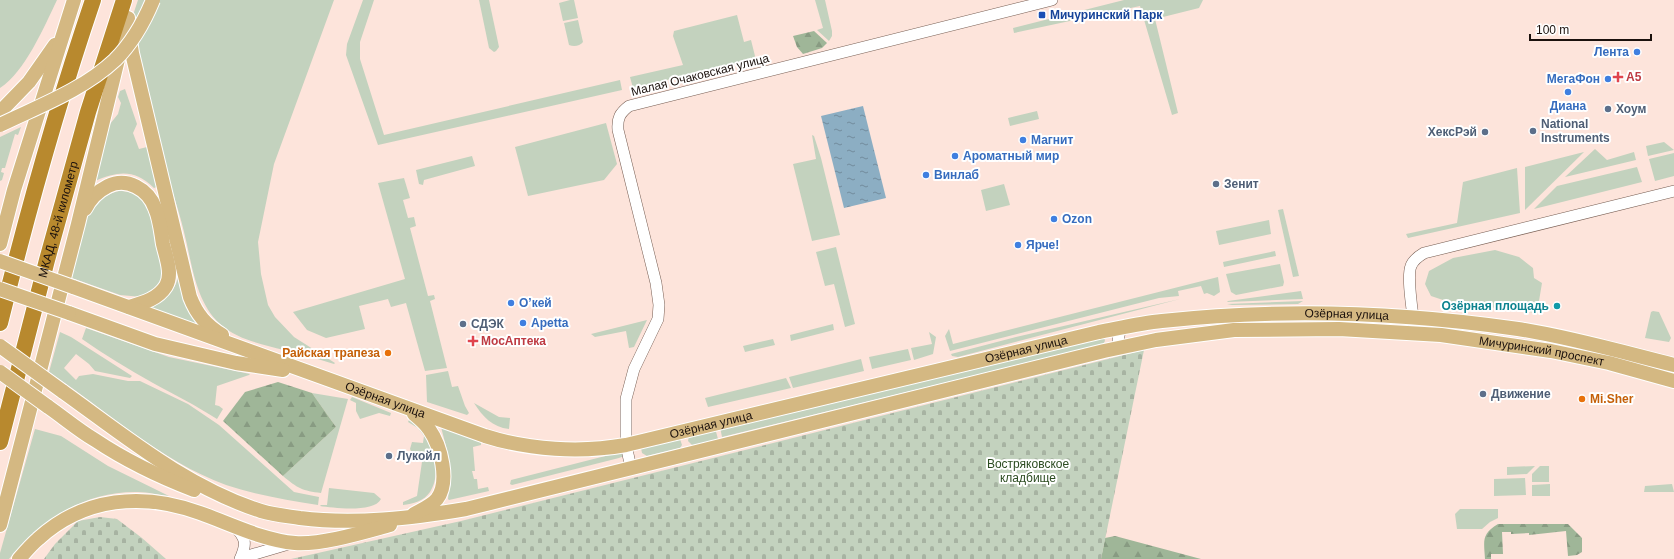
<svg xmlns="http://www.w3.org/2000/svg" width="1674" height="559" font-family="Helvetica,sans-serif">
<style>
.green{fill:#c3d2be}
.forest{fill:url(#forest-firs)}
.cemetery{fill:url(#cemetery-stones)}
.water{fill:url(#water-ripples)}
.lines{fill:none;stroke-linecap:round;stroke-linejoin:round}
.minor-casing{stroke:#765d52;stroke-width:12}
.major-casing{stroke:#fff;stroke-width:16}
.highway-casing{stroke:#fff;stroke-width:18}
.minor{stroke:#fff;stroke-width:11}
.major{stroke:#d4b882;stroke-width:14}
.highway{stroke:#b8892e;stroke-width:16}
.major-bridge-casing{stroke:#fff;stroke-width:16;stroke-linecap:butt}
.major-bridge{stroke:#d4b882;stroke-width:14}
.transit-dot{fill:#1a4fb4;stroke:#fff;stroke-width:1.5}
.shop-dot{fill:#3f7fe0;stroke:#fff;stroke-width:1.5}
.health-dot{fill:#e0444e;stroke:#fff;stroke-width:1.5}
.service-dot{fill:#5c6f8a;stroke:#fff;stroke-width:1.5}
.culture-dot{fill:#0f9aa8;stroke:#fff;stroke-width:1.5}
.food-dot{fill:#e8710a;stroke:#fff;stroke-width:1.5}
.labels{text-anchor:middle;dominant-baseline:central;stroke-width:4;stroke-linejoin:round;paint-order:stroke}
.transit-label{font-size:12px;font-weight:bold;fill:#164399;stroke:#fff;text-anchor:start}
.shop-label{font-size:12px;font-weight:bold;fill:#366cbe;stroke:#fff;text-anchor:start}
.street-label{font-size:12px;fill:#1b110d;stroke:#fff}
.health-label{font-size:12px;font-weight:bold;fill:#be3a42;stroke:#fff;text-anchor:start}
.service-label{font-size:12px;font-weight:bold;fill:#4e5e75;stroke:#fff;text-anchor:start}
.culture-label{font-size:12px;font-weight:bold;fill:#0d838f;stroke:#fff;text-anchor:end}
.food-label{font-size:12px;font-weight:bold;fill:#c56008;stroke:#fff;text-anchor:end}
.park-label{font-size:12px;fill:#2c4c21;stroke:#fff}
</style>
<defs>
<pattern id="forest-firs" width="22" height="20" patternUnits="userSpaceOnUse"><rect width="22" height="20" fill="#9fb698"/><path d="M5 1l3.5 6h-7zM16 11l3.5 6h-7z" fill="#889b82"/></pattern>
<pattern id="cemetery-stones" width="16" height="16" patternUnits="userSpaceOnUse"><rect width="16" height="16" fill="#c3d2be"/><path d="M2 7V4a2 2 0 0 1 4 0v3zM10 15v-3a2 2 0 0 1 4 0v3z" fill="#a7b3a2"/></pattern>
<pattern id="water-ripples" width="26" height="14" patternUnits="userSpaceOnUse"><rect width="26" height="14" fill="#8caec3"/><path d="M2 4q2-2 4 0t4 0M15 11q2-2 4 0t4 0" fill="none" stroke="#728c9d"/></pattern>
</defs>
<rect width="100%" height="100%" fill="#fde4db"/>
<g class="green">
<path d="M0,0H57C44,27 25,72 0,88Z"/>
<path d="M138,0H334L274,164L258,242L261,274L268,305L275,317L294,337L335,363L334,364L285,349L284,350C262,344 238,340 220,324C195,301 192,263 184,232C179,210 171,189 165,167C152,122 142,77 131,31L134,12Z"/>
<polygon points="363,0 374,0 360,42 360,59 384,135 620,80 622,90 378,145 346,55 347,44"/>
<polygon points="479,0 489,0 499,47 496,51 494,52 489,48"/>
<polygon points="570,0 574,0 578,18 563,21 559,3"/>
<polygon points="815,0 825,0 832,31 832,36 829,41 817,30 823,28"/>
<polygon points="1124,0 1203,0 1199,8 1155,19 1178,113 1172,115 1140,6 1014,33 1013,28"/>
<polygon points="737,15 744,42 751,40 755,56 752,60 633,88 630,77 683,65 673,36 674,31"/>
<path d="M578,20L583,42C580,46 574,47 569,45L564,23Z"/>
<path d="M125,89L137,124L133,133L139,149L147,147L159,186L154,188C134,169 119,171 95,181L110,124L118,114L121,103L118,97L120,91Z"/>
<polygon points="1037,111 1039,119 1010,126 1008,118"/>
<polygon points="606,123 617,164 604,180 528,196 515,147"/>
<polygon points="21,127 18,135 15,134 5,168 2,168 1,172 4,173 2,180 0,181 0,137"/>
<polygon points="812,135 814,136 821,158 840,235 812,241 793,164 816,159"/>
<polygon points="1664,142 1674,150 1648,156 1646,146"/>
<polygon points="1595,149 1607,160 1634,152 1636,160 1565,177"/>
<polygon points="1584,152 1525,210 1525,167"/>
<polygon points="1674,153 1674,176 1655,181 1649,159"/>
<polygon points="472,156 475,166 424,180 423,185 419,184 416,170"/>
<polygon points="1637,167 1642,182 1534,209 1557,186"/>
<polygon points="1517,168 1520,213 1408,238 1406,234 1457,223 1463,182"/>
<polygon points="404,178 410,198 403,200 408,218 414,217 416,226 410,228 428,296 434,295 435,299 430,301 447,368 425,371 406,303 391,307 388,299 359,306 365,329 326,338 307,330 293,312 405,279 378,183"/>
<polygon points="1004,184 1010,205 986,211 981,190"/>
<path d="M119,191C127,191 136,193 141,199C153,211 159,255 163,273L161,282L152,292L142,297L120,295L69,277C78,244 81,200 119,191Z"/>
<polygon points="1283,209 1299,276 1293,277 1278,210"/>
<polygon points="1269,220 1271,234 1219,245 1216,231"/>
<polygon points="836,247 855,324 845,327 834,284 825,286 816,252"/>
<polygon points="1495,250 1519,257 1533,268 1534,278 1542,283 1537,313 1449,302 1431,296 1425,284 1429,271 1453,258"/>
<polygon points="1275,251 1276,256 1224,267 1223,262"/>
<polygon points="1280,264 1284,282 1283,286 1236,295 1231,292 1226,274"/>
<path d="M178,276L209,332L145,310C160,305 176,292 178,276Z"/>
<polygon points="1218,277 1220,292 1214,296 1207,293 1204,294 1201,286 1178,291 1179,296 1159,298 950,351 945,336 949,329 953,344"/>
<polygon points="1301,291 1303,299 1227,302 1228,301"/>
<polygon points="1180,299 958,357 952,356 951,354 1016,337"/>
<polygon points="1303,301 1298,304 1232,305 1227,304"/>
<polygon points="1653,311 1659,312 1671,338 1669,342 1645,338 1651,312"/>
<polygon points="647,320 634,347 629,348 626,331 595,337 591,334"/>
<polygon points="833,324 834,330 791,341 790,335"/>
<path d="M86,328L169,357L250,374L249,375L217,386L215,405L219,406L223,409L217,419C195,405 175,395 153,383C128,369 105,355 82,339Z"/>
<path d="M60,332L71,337L132,376L130,378L95,371L89,364L76,354L64,368L76,380L79,376L93,374L128,381H140L188,404L219,425L294,492L319,497L318,505C288,500 256,495 226,485C159,460 107,411 49,372Z"/>
<polygon points="929,332 936,337 933,354 914,360 911,348 932,344"/>
<polygon points="1104,337 1105,341 1103,344 722,437 720,427"/>
<polygon points="773,339 775,345 745,352 743,346"/>
<polygon points="908,349 911,360 872,369 869,357"/>
<polygon points="861,359 864,371 793,388 789,377"/>
<polygon points="448,371 452,387 458,386 465,406 469,413 467,415 427,402 426,375"/>
<polygon points="786,378 791,388 708,407 705,398"/>
<path d="M312,393L348,399L321,493C303,491 297,488 283,476L336,427Z"/>
<polygon points="352,397 391,413 390,416 379,413 360,419 356,411 356,403 350,400"/>
<path d="M474,403L499,417L510,418L509,429C492,427 483,417 474,403Z"/>
<path d="M409,420C415,423 421,427 425,433C435,448 441,476 430,492C424,501 413,504 403,505V502L417,496L423,455L412,453L410,449L412,442L423,443L424,436L418,428L408,422Z"/>
<polygon points="441,427 481,440 481,445 473,447 475,471 472,471 474,479 477,479 478,489 488,487 489,491 449,500 448,499 450,477 449,458"/>
<polygon points="715,428 718,439 694,445 692,445 688,441 689,436"/>
<path d="M35,429L61,436L108,466L169,496C159,495 148,492 138,492C85,491 42,519 9,559H0V553Z"/>
<polygon points="680,439 682,445 680,448 647,456 642,453 641,448"/>
<polygon points="621,452 624,456 619,458 512,485 510,484 511,480"/>
<polygon points="1535,466 1527,474 1507,475 1507,467"/>
<polygon points="1540,466 1549,466 1549,482 1532,482 1532,474"/>
<polygon points="1525,478 1526,495 1494,496 1494,479"/>
<polygon points="1550,484 1550,496 1532,496 1532,485"/>
<polygon points="1672,484 1674,492 1644,492 1645,486"/>
<path d="M329,488L374,493L381,499C374,513 334,508 320,506L321,505H327Z"/>
<polygon points="1460,509 1498,509 1498,518 1490,522 1482,529 1457,529 1455,514"/>
</g>
<g class="forest">
<polygon points="814,31 827,43 822,48 803,54 797,47 793,36"/>
<polygon points="278,382 312,393 336,427 283,476 223,421 245,392"/>
<path d="M1498,524H1568L1582,538V552L1577,555L1568,556L1566,531L1529,535V533L1511,534V532H1502L1503,554H1491V559H1485C1484,541 1481,534 1498,524Z"/>
<polygon points="1115,536 1201,559 1101,559 1105,538"/>
</g>
<g class="cemetery">
<polygon points="1144,350 1101,559 291,559 461,521"/>
<polygon points="100,517 117,519 142,538 166,559 44,559 55,544 78,521"/>
</g>
<polygon class="water" points="863,106 886,198 844,208 821,116"/>
<g class="lines">
<g class="minor-casing">
<g id="minor">
<polyline points="1125,327 1120,331 1118,340 1122,345 1129,346"/>
<path d="M1415,334C1414,319 1406,278 1411,266C1413,260 1419,256 1424,253L1674,191"/>
<path d="M631,468L626,445V399L634,369L658,319L659,305L656,283L618,130C617,118 620,113 629,106L1052,0"/>
<path d="M235,527C246,538 247,544 240,559"/>
<polyline points="241,558 292,543"/>
</g>
</g>
<g class="major-casing">
<g id="major">
<path d="M129,34L132,53L190,297C197,315 206,325 222,335"/>
<polyline points="0,112 29,82 55,45"/>
<path d="M85,209C90,199 98,191 108,186C127,177 148,189 155,208C160,219 161,232 163,244C166,257 173,274 166,286C158,299 143,303 129,307"/>
<polyline points="0,244 14,190 74,0"/>
<path id="s1" d="M73,287L485,436C529,450 581,453 626,445L1099,332C1120,328 1141,323 1162,321C1280,308 1400,312 1518,329C1570,337 1622,352 1674,365"/>
<polyline points="69,313 155,344 236,363 283,370"/>
<path id="s2" d="M62,391C125,436 186,487 261,511C274,515 287,516 300,518C355,525 412,518 466,509L1104,351L1156,340L1234,330L1339,329L1441,335L1551,351L1609,363L1674,381"/>
<path d="M47,406C63,417 78,430 95,440C125,460 160,477 194,490"/>
<path d="M414,514C421,510 431,506 437,499C450,482 441,446 429,429C425,423 420,419 414,414"/>
<polyline points="0,525 78,224 128,18"/>
<path d="M19,559C25,552 31,545 38,539C84,497 143,492 200,513C231,524 262,540 295,543C322,545 364,532 390,525"/>
</g>
</g>
<g class="highway-casing">
<g id="highway">
<path d="M0,323C27,214 57,106 93,0"/>
<path id="s3" d="M0,442L47,260L88,112L124,0"/>
</g>
</g>
<use href="#minor" class="minor"/>
<use href="#major" class="major"/>
<use href="#highway" class="highway"/>
<g class="major-bridge-casing">
<g id="major-bridge">
<path d="M0,125C39,106 83,90 115,60C132,43 144,22 153,0"/>
<polyline points="0,261 73,287"/>
<polyline points="0,289 69,313"/>
<polyline points="0,346 62,391"/>
<polyline points="0,372 47,406"/>
</g>
</g>
<use href="#major-bridge" class="major-bridge"/>
</g>
<rect class="transit-dot" x="1038" y="11" width="8" height="8" rx="2"/>
<g class="shop-dot">
<circle cx="1637" cy="52" r="4"/>
<circle cx="1608" cy="79" r="4"/>
<circle cx="1568" cy="92" r="4"/>
<circle cx="1023" cy="140" r="4"/>
<circle cx="955" cy="156" r="4"/>
<circle cx="926" cy="175" r="4"/>
<circle cx="1054" cy="219" r="4"/>
<circle cx="1018" cy="245" r="4"/>
<circle cx="511" cy="303" r="4"/>
<circle cx="523" cy="323" r="4"/>
</g>
<g class="health-dot">
<path d="M1616 71h4v4h4v4h-4v4h-4v-4h-4v-4h4z"/>
<path d="M471 335h4v4h4v4h-4v4h-4v-4h-4v-4h4z"/>
</g>
<g class="service-dot">
<circle cx="1608" cy="109" r="4"/>
<circle cx="1533" cy="131" r="4"/>
<circle cx="1485" cy="132" r="4"/>
<circle cx="1216" cy="184" r="4"/>
<circle cx="463" cy="324" r="4"/>
<circle cx="1483" cy="394" r="4"/>
<circle cx="389" cy="456" r="4"/>
</g>
<circle class="culture-dot" cx="1557" cy="306" r="4"/>
<g class="food-dot">
<circle cx="388" cy="353" r="4"/>
<circle cx="1582" cy="399" r="4"/>
</g>
<g class="labels">
<g class="transit-label">
<text x="1050" y="15">Мичуринский Парк</text>
</g>
<g class="shop-label">
<text x="1629" y="52" text-anchor="end">Лента</text>
<text x="1600" y="79" text-anchor="end">МегаФон</text>
<text x="1568" y="106" text-anchor="middle">Диана</text>
<text x="1031" y="140">Магнит</text>
<text x="963" y="156">Ароматный мир</text>
<text x="934" y="175">Винлаб</text>
<text x="1062" y="219">Ozon</text>
<text x="1026" y="245">Ярче!</text>
<text x="519" y="303">О’кей</text>
<text x="531" y="323">Apetta</text>
</g>
<g class="street-label">
<text transform="translate(700 75) rotate(-14)">Малая Очаковская улица</text>
<text stroke="none"><textPath href="#s3" startOffset="230">МКАД, 48-й километр</textPath></text>
<text stroke="none"><textPath href="#s1" startOffset="1316">Озёрная улица</textPath></text>
<text stroke="none"><textPath href="#s1" startOffset="992">Озёрная улица</textPath></text>
<text stroke="none"><textPath href="#s2" startOffset="1538">Мичуринский проспект</textPath></text>
<text stroke="none"><textPath href="#s1" startOffset="332">Озёрная улица</textPath></text>
<text stroke="none"><textPath href="#s1" startOffset="668">Озёрная улица</textPath></text>
</g>
<g class="health-label">
<text x="1626" y="77">А5</text>
<text x="481" y="341">МосАптека</text>
</g>
<g class="service-label">
<text x="1616" y="109">Хоум</text>
<text x="1541" y="124">National<tspan x="1541" dy="14">Instruments</tspan></text>
<text x="1477" y="132" text-anchor="end">ХексРэй</text>
<text x="1224" y="184">Зенит</text>
<text x="471" y="324">СДЭК</text>
<text x="1491" y="394">Движение</text>
<text x="397" y="456">Лукойл</text>
</g>
<g class="culture-label">
<text x="1549" y="306">Озёрная площадь</text>
</g>
<g class="food-label">
<text x="380" y="353">Райская трапеза</text>
<text x="1590" y="399" text-anchor="start">Mi.Sher</text>
</g>
<g class="park-label">
<text x="1028" y="464">Востряковское<tspan x="1028" dy="14">кладбище</tspan></text>
</g>
</g>
<path d="M1530 34v6h121v-6" fill="none" stroke="#1b110d" stroke-width="2"/>
<text x="1536" y="34" font-size="12" fill="#1b110d" stroke="#ffffff" stroke-width="3" paint-order="stroke">100 m</text>
</svg>
